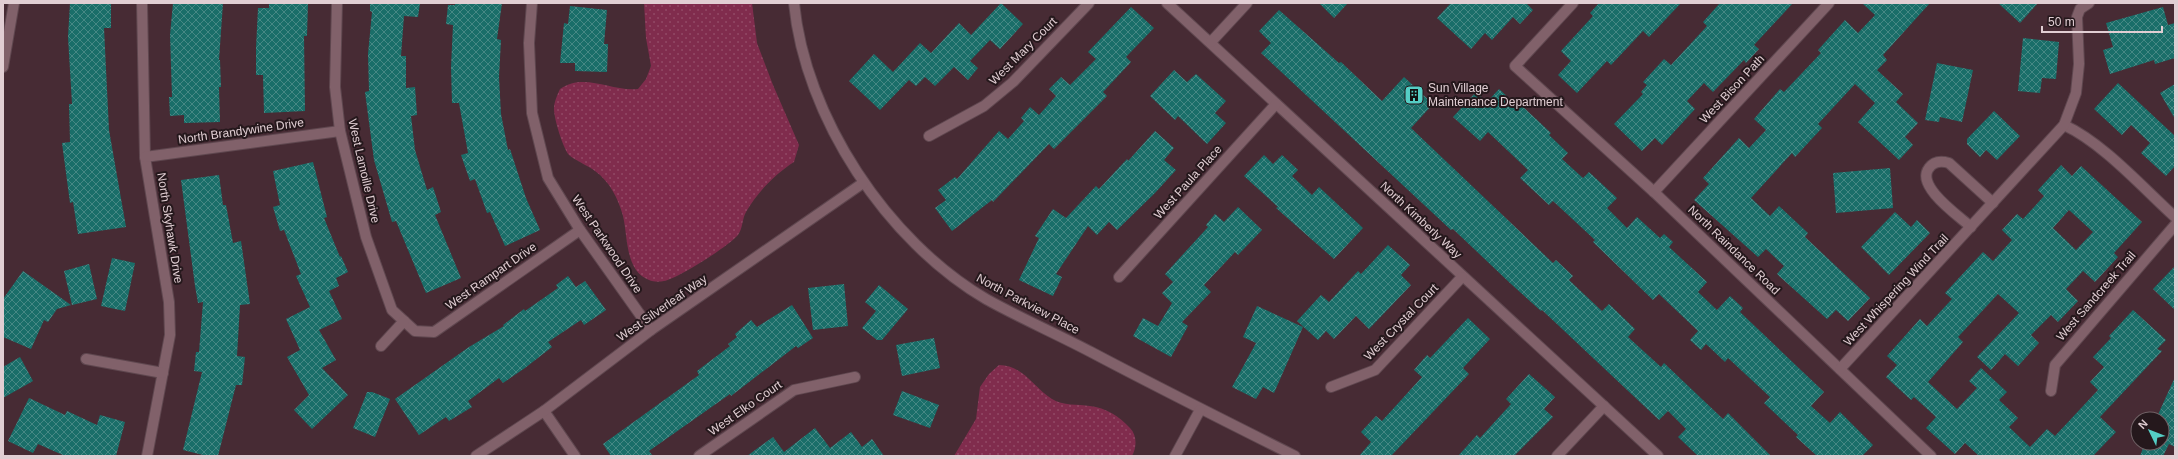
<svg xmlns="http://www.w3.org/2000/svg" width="2178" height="459" font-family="Helvetica,sans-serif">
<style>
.grass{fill:url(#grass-dots)}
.building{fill:url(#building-cross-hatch);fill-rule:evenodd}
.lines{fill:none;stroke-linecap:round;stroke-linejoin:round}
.street-casing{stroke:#5f474f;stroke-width:12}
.secondary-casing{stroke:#5f474f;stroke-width:12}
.street{stroke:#81616a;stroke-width:10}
.secondary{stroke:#81616a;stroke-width:10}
.labels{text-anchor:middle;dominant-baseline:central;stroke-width:4;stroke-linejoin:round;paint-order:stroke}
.street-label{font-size:12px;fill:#e1ced3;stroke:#25181c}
.poi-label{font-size:12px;fill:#e1ced3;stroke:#25181c;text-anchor:start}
</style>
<defs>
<pattern id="grass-dots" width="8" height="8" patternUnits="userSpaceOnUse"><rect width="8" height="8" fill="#802c4d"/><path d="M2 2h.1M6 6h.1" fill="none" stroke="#924966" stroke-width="1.8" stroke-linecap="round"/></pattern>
<pattern id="building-cross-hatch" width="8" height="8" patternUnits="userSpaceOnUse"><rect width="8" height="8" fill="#1a6e69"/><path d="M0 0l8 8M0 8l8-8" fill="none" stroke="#468884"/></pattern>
</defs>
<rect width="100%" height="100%" fill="#472b34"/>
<g class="grass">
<path d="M644,3H752L757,43L773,85L799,145L794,162C775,174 757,193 746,212C742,219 743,228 738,235C729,246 677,279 664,281C660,282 653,282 649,280C625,271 628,237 623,216C618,198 610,182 595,171C587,165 576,161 569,155C563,148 554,119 554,109C554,102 557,96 560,89C585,72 611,92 638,89L646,79L651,66L646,38Z"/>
<path d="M999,365C1023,365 1033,387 1052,399C1063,406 1078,404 1090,406C1106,408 1119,416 1130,428C1137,435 1137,447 1132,456H954L976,419L980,387L989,374Z"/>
</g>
<g class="building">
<polygon points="70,3 111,3 111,28 104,28 109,130 126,227 78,234 73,202 70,203 62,143 70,142 69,104 72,104 68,37"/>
<polygon points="173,3 223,3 219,60 220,60 221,87 219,87 220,122 184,123 184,115 170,116 169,97 172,97 170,35"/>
<polygon points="269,3 308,3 307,36 304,36 305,111 264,113 263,75 256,75 256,48 258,8 269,8"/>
<polygon points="370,3 420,3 418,17 404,16 401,56 406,56 406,88 415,87 417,115 411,116 415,150 427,190 433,187 441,212 435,215 461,278 426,293 396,221 392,222 374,160 365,92 369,91 368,54 372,12 370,11"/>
<polygon points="455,3 502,3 497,39 501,40 499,77 501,114 508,150 510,149 526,198 540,230 505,246 490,212 487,213 475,179 470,181 461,155 468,153 459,103 452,103 451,67 453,25 446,24 448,5 455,5"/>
<polygon points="1001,3 1023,24 1000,49 990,40 970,61 978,68 968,80 954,67 935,86 925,77 916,86 909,80 880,110 849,81 874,54 893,72 920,43 931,53 959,23 971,35"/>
<polygon points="1319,3 1348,3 1334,18"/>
<polygon points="1451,3 1526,3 1533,10 1520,24 1513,17 1492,40 1485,33 1471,49 1437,18"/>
<polygon points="1599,3 1681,3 1649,37 1643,31 1611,65 1607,61 1577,93 1558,75 1571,61 1561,51 1593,16 1590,13"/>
<polygon points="1720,3 1793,3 1754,45 1759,49 1746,63 1744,60 1713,92 1704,83 1687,101 1695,109 1662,145 1655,138 1642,151 1614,124 1643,94 1641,92 1647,85 1643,82 1664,59 1671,65 1707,26 1703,22"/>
<polygon points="1862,3 1930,3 1883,55 1887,60 1877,70 1903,94 1896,102 1918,123 1905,137 1913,145 1899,160 1858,122 1875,103 1855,84 1818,124 1822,128 1795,157 1792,153 1751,198 1770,216 1779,206 1808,233 1805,237 1870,298 1848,321 1836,310 1827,319 1777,274 1784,266 1766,249 1758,257 1694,200 1709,184 1703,178 1739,138 1749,148 1766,130 1754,119 1780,89 1784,92 1821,53 1818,50 1845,20 1858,33 1875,15"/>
<polygon points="1998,3 2038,3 2020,23"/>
<polygon points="570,6 607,10 604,44 608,44 607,72 575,71 575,63 560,63 564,23 568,24"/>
<polygon points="1131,7 1154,28 1126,57 1131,62 1103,92 1107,96 1054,149 1049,144 993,202 992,200 952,231 935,208 946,200 938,190 955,177 957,179 999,131 1008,139 1024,121 1021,118 1030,107 1039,115 1056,96 1049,89 1061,77 1070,85 1096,59 1088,52"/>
<polygon points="2163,7 2168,25 2175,23 2175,58 2155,64 2154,60 2110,74 2103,50 2113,47 2106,23"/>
<polygon points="1279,10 1339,63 1341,62 1382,101 1404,77 1433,104 1411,128 1553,263 1556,260 1573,276 1569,280 1602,311 1609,304 1635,329 1628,337 1661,367 1664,363 1723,419 1728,413 1771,456 1698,456 1678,437 1686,429 1668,411 1659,420 1542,310 1541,311 1511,284 1453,229 1451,230 1261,53 1271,43 1259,31"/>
<polygon points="2023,38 2059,42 2056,79 2042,78 2040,93 2018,91"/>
<polygon points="1937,63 1973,70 1962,122 1940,117 1939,122 1925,120"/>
<polygon points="1174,70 1187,82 1196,74 1226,101 1215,113 1226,123 1207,144 1178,116 1175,120 1150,96"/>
<polygon points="2118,83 2175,136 2175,166 2166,176 2141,153 2150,143 2131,125 2122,135 2094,109"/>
<polygon points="2175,84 2175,119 2160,93"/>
<polygon points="1499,89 1520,108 1522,106 1551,133 1549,135 1568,153 1562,159 1583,178 1589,172 1617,198 1607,208 1627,228 1637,217 1660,238 1664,234 1673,242 1669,247 1707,282 1698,292 1717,310 1730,296 1743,308 1740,312 1824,392 1811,406 1830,423 1840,412 1873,445 1862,456 1817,456 1796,437 1798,435 1764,403 1770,397 1728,358 1725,362 1706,344 1701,350 1690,340 1698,331 1659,294 1653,300 1593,242 1595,240 1553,201 1549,205 1520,178 1528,170 1488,132 1480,141 1453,117 1476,92 1487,102"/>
<polygon points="1994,111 2020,136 1997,160 1986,150 1980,157 1967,144 1967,139"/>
<polygon points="1155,131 1174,148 1164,160 1176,170 1155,193 1117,230 1109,222 1097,235 1088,226 1056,274 1062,277 1053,296 1019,280 1039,238 1035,236 1053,209 1066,218 1096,186 1099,189 1127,159 1128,161"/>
<polygon points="1264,155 1273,164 1282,155 1298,170 1292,176 1312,195 1319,187 1363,228 1334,259 1276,208 1278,207 1244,176"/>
<polygon points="313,162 327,217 324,218 340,257 341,256 348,272 336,278 339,286 329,291 342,319 319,330 336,360 322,368 348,395 312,429 294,410 309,395 287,357 300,350 286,319 310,307 296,276 301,274 284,230 280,231 273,207 280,205 273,171"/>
<path d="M2061,165L2072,176L2081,166L2142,222L2114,253L2118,257L2095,282L2083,271L2066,289L2078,301L2058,322L2051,315L2031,335L2039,343L2018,366L2005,354L1991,370L1977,357L2019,313L1998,294L1958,337L1963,342L1928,382L1957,409L1977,388L1969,381L1981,368L2007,392L1999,400L2018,418L2009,427L2030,447L2047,429L2055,436L2098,390L2090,382L2104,367L2093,357L2111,338L2109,336L2133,310L2166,340L2157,349L2162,351L2100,417L2116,432L2093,456H1979L1965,443L1955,454L1926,428L1936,417L1914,397L1911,400L1886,377L1897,365L1887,356L1920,319L1927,326L1952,299L1945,293L1983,252L1993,261L2012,240L2002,230L2017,214L2023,219L2044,196L2038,190ZM2069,210L2093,232L2076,250L2053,228Z"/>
<polygon points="1890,168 1893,208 1836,213 1833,173"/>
<polygon points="219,175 223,205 226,205 233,243 241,241 250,304 240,305 237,356 245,357 242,385 236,385 218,456 207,456 183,450 202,372 194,371 196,352 199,352 203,302 198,303 195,286 181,180"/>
<polygon points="1238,207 1262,230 1238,255 1235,252 1204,285 1211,292 1182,322 1188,326 1171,357 1133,336 1143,318 1158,326 1172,303 1162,293 1173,282 1165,274 1208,227 1206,225 1215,214 1224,222"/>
<polygon points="1895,212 1911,227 1917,220 1930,233 1889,275 1861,247"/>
<polygon points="1388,245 1410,265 1401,275 1411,285 1369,329 1356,316 1334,339 1326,331 1318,340 1297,321 1321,295 1329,302 1358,271 1361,274"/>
<polygon points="112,258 135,263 125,311 101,306"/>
<polygon points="89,264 97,299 72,305 64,271"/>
<polygon points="2175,266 2175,310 2153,289"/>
<polygon points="23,271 71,305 57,309 48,322 44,320 31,349 3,337 3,299"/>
<polygon points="568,276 576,287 585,281 606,310 584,325 581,320 548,342 552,347 525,368 503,383 499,378 468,401 472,407 449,421 446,417 419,435 395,399 469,347 504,326 503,325 524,309 525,311 558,288 556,285"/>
<polygon points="844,284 848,326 813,330 808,288"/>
<polygon points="879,285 908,309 882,340 877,340 862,328 876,311 865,302"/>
<polygon points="792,305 813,338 798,348 796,346 731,396 730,394 649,451 653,456 611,456 603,444 699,375 697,371 730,346 728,344 737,337 735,334 751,320 757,327"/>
<polygon points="1257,306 1303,327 1274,393 1263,387 1256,399 1232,387 1256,343 1243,337"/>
<polygon points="1468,318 1490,339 1463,368 1469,374 1391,456 1359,456 1371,442 1361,432 1376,416 1382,421 1422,377 1414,370 1427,355 1430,358"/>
<polygon points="934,338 940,368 902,376 896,345"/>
<polygon points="20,357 33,381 3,398 3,367"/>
<polygon points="1529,374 1555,397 1544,409 1553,417 1514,456 1458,456 1477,435 1480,438 1511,404 1506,399"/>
<polygon points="2175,377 2175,447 2169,444 2163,456 2140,456 2145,443 2162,443 2162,419 2156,419"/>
<polygon points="902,391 939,405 930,428 893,415"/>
<polygon points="367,392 372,392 390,399 375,437 353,428"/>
<polygon points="29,398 65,415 67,411 97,425 100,415 125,422 116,456 65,456 38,444 33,453 8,441"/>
<polygon points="815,428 830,448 851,432 862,447 872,439 884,456 747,456 773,437 784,452"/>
</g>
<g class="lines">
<g class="street-casing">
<g id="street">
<polyline points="142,3 145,157 169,302 170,335 147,456"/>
<polyline points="337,3 335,87 340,131 366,237 392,310 415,331 434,332 580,230"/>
<polyline points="532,3 529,43 532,113 548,178 580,230 651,330"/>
<polyline points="1167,3 1658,456"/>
<polyline points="1573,3 1515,66 1654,192 1931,456"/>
<polyline points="1211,42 1247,3"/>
<path d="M2064,125C2103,143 2142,187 2175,217"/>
<polyline points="929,136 984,106 1013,82 1089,3"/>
<polyline points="145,157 340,131"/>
<polyline points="1654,192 1829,3"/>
<path d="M1971,227C1959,216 1915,186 1929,168C1934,161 1942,161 1949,163L1993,203"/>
<polyline points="1119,277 1276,104"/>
<polyline points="381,346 404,321"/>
<polyline points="86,359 163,373"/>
<polyline points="1840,369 2064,125 2076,93 2079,64 2077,17 2080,9 2089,3"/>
<polyline points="1331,387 1375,370 1462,277"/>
<polyline points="2051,391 2055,365 2175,225"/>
<polyline points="544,411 575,456"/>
<polyline points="699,456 794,390 855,377"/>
<polyline points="1557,456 1604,406"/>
</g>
</g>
<g class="secondary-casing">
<g id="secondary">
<path d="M794,3C805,117 887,241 986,299C1020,318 1057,334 1091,352C1159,388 1227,422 1295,456"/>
<polyline points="3,67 14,3"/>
<polyline points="476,456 544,411 651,330 863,183"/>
<polyline points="1175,456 1200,410"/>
</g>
</g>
<use href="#street" class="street"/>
<use href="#secondary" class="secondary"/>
</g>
<defs>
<g id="building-square" transform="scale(1)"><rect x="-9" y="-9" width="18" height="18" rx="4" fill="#55cec5" stroke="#25181c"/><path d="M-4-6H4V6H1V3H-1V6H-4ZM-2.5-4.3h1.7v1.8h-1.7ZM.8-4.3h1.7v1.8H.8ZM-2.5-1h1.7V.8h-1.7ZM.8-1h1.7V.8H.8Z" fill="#111"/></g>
</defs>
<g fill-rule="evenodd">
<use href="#building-square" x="1414" y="95"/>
</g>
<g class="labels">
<g class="street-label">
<text transform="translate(1023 51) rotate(-45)">West Mary Court</text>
<text transform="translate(1732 89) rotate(-47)">West Bison Path</text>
<text transform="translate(241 131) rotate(-8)">North Brandywine Drive</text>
<text transform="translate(364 171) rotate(77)">West Lamoille Drive</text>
<text transform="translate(1188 182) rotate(-48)">West Paula Place</text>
<text transform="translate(1421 220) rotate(43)">North Kimberly Way</text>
<text transform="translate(170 228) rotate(81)">North Skyhawk Drive</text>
<text transform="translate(607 244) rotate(56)">West Parkwood Drive</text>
<text transform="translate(1734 250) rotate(44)">North Raindance Road</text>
<text transform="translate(491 276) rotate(-35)">West Rampart Drive</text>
<text transform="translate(1896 290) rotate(-47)">West Whispering Wind Trail</text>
<text transform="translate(2096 296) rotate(-49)">West Sandcreek Trail</text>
<text transform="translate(1028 304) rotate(28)">North Parkview Place</text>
<text transform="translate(662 308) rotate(-35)">West Silverleaf Way</text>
<text transform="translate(1401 322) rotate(-46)">West Crystal Court</text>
<text transform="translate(745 408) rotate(-35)">West Elko Court</text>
</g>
<g class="poi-label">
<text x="1428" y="88">Sun Village<tspan x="1428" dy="14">Maintenance Department</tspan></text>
</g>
</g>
<rect width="2178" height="459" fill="none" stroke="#e1ced3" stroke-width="8"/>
<g transform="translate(2150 431) rotate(313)"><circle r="19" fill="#25181c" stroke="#706165"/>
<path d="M0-3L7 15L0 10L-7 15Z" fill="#55cec5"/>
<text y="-6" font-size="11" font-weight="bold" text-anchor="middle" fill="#e1ced3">N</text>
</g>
<path d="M2042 26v6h120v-6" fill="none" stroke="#e1ced3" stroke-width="2"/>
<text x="2048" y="26" font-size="12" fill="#e1ced3" stroke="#25181c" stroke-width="3" paint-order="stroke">50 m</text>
</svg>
